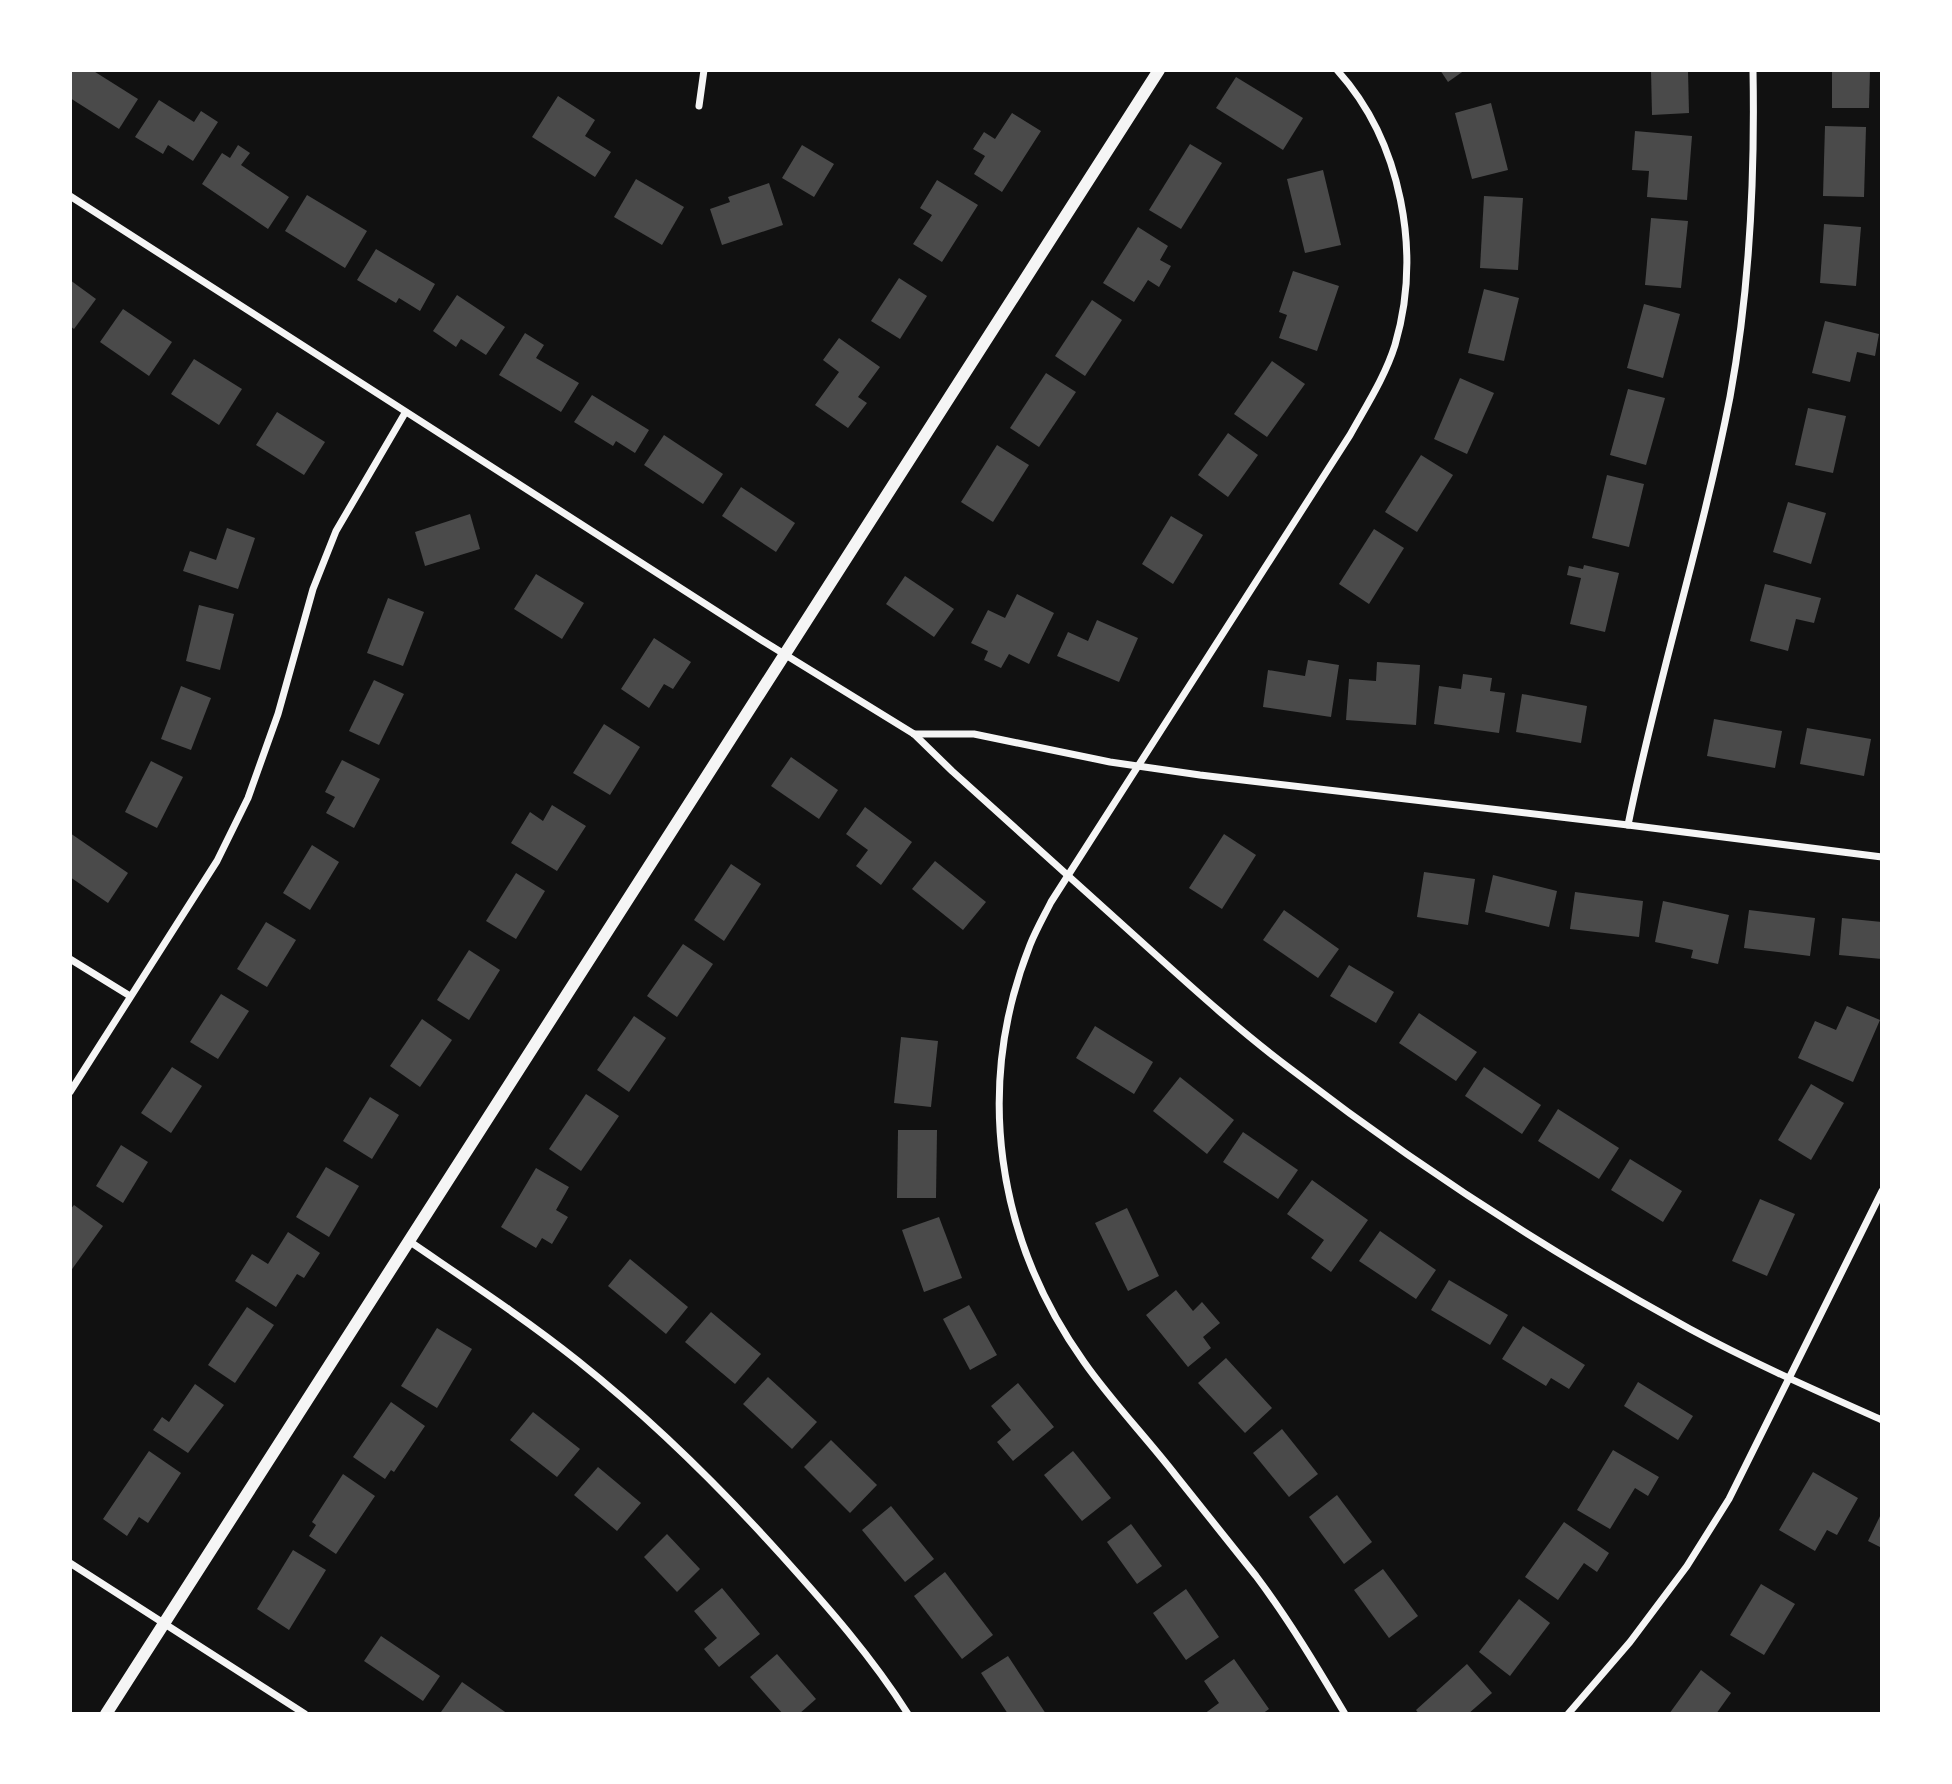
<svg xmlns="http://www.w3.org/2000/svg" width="1952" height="1784" font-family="Signika,sans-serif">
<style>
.building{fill:#4a4a4a}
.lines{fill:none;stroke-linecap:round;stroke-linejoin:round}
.minor{stroke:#f5f5f5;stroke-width:7}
.tertiary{stroke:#f5f5f5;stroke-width:12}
</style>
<rect width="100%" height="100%" fill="#111"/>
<g class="building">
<polygon points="73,70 92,70 138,99 119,129 70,98 70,75"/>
<polygon points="1440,70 1465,70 1448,82"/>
<polygon points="1651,70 1688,70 1689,113 1652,115"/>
<polygon points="1832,70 1870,70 1869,108 1832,108"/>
<polygon points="1236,77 1303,118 1283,150 1216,108"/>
<polygon points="558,96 595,120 585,136 611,152 595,177 532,137"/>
<polygon points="159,100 194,122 201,111 218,122 193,161 168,145 163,154 135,137"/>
<polygon points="1491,103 1508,170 1472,179 1455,113"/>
<polygon points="1012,113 1041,131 1002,192 974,174 985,156 973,149 984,132 995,139"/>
<polygon points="1825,126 1866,127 1864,197 1823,196"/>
<polygon points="1635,131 1692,136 1687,200 1647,197 1649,171 1632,170"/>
<polygon points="1190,144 1222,163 1181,229 1149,210"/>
<polygon points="238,145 250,153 241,165 289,197 268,229 202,184 222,153 230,158"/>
<polygon points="802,145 834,164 814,197 782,178"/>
<polygon points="1323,170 1341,245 1305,253 1287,179"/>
<polygon points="636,179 684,207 662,245 614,217"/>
<polygon points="937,180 978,205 942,262 913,244 932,215 920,208"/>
<polygon points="769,183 783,225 722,245 710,209 730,202 728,197"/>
<polygon points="307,195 367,231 345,268 285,231"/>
<polygon points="1484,196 1523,198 1518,270 1480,268"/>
<polygon points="1651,218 1688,221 1681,288 1645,285"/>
<polygon points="1824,224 1861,227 1856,286 1820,283"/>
<polygon points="1138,227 1168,246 1160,260 1171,266 1159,287 1148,280 1134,302 1103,283"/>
<polygon points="376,249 435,284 420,311 399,298 396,303 357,280"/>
<polygon points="1293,271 1339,286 1317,351 1279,338 1287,315 1279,312"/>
<polygon points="899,278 927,296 900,339 871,321"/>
<polygon points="70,280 96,299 74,329 70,326"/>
<polygon points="1484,289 1519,298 1504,361 1468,353"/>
<polygon points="457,295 505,327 486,355 461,339 456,347 433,331"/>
<polygon points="1092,300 1122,320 1085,376 1055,356"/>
<polygon points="1644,304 1680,314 1663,378 1627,368"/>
<polygon points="123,309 172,342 149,376 100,342"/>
<polygon points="1825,321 1879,334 1875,356 1857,352 1850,382 1812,373"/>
<polygon points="525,333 544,345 536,358 579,383 561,412 499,375"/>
<polygon points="839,338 880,367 858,397 867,403 848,428 815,405 839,372 823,360"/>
<polygon points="194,359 242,389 219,425 171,394"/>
<polygon points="1272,361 1305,384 1267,437 1234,414"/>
<polygon points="1046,373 1076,392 1039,447 1010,428"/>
<polygon points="1460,378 1494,393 1467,454 1434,439"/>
<polygon points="1628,389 1665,398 1646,465 1610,455"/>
<polygon points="592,395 649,430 635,453 616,441 613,446 574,422"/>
<polygon points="1808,408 1846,416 1833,473 1795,465"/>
<polygon points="277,412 325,442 304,475 256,445"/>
<polygon points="1228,433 1258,455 1228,497 1198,475"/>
<polygon points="664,435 723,474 703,504 644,465"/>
<polygon points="997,445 1029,465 993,522 961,502"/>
<polygon points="1421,455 1453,475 1417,532 1385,512"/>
<polygon points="1607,475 1644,484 1629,547 1592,538"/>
<polygon points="741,487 795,523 776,552 722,516"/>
<polygon points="1788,502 1826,513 1811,564 1773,552"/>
<polygon points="470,514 480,549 425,566 415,532"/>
<polygon points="1171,516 1203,535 1173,584 1142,564"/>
<polygon points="227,528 255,538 238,589 183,571 190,551 216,560"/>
<polygon points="1374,529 1404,548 1369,604 1339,584"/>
<polygon points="1584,565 1619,573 1605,632 1570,624 1581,578 1567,575 1569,566 1583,569"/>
<polygon points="536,574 584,603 562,639 514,609"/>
<polygon points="905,576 954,609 934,637 886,604"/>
<polygon points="1765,584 1821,598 1814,623 1796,619 1788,651 1750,641"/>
<polygon points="1017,594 1054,613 1029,664 1009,654 1001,668 984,660 988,651 971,643 988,610 1005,618"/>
<polygon points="388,598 424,612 403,666 367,653"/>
<polygon points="199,605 234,614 220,670 186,661"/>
<polygon points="1097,620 1138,638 1119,682 1057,656 1068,632 1088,641"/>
<polygon points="654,638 691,662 673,689 664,684 649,708 621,689"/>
<polygon points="1308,660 1339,665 1331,717 1263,707 1268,670 1305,676"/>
<polygon points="1377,662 1420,665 1416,725 1346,720 1349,679 1376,681"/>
<polygon points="1463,674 1492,678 1490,691 1505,693 1499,733 1434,724 1439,686 1461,689"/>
<polygon points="374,680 404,694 379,745 349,731"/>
<polygon points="181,686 211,698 191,750 161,739"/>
<polygon points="1522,694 1587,706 1581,743 1516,732"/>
<polygon points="1714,719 1782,731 1775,768 1707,756"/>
<polygon points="604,724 640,747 610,795 573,773"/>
<polygon points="1807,728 1871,739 1864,776 1800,764"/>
<polygon points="791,757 838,790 819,819 771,786"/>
<polygon points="342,760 380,779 354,828 326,813 335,797 325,792"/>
<polygon points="151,761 183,777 157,828 125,812"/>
<polygon points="552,805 586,826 557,871 511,843 530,812 543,821"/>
<polygon points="865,807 912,842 881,885 856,866 868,850 846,834"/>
<polygon points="70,833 128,873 108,903 70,877"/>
<polygon points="1224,834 1256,855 1222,909 1189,888"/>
<polygon points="312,845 339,862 310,910 283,893"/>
<polygon points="935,861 986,902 963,930 912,889"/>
<polygon points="731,864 761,884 724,941 694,920"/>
<polygon points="1424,872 1475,879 1468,925 1417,917"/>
<polygon points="516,873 545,891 516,939 486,921"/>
<polygon points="1493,875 1557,891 1549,927 1485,912"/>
<polygon points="1575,892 1643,901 1639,937 1570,929"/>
<polygon points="1663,901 1729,915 1718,964 1691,958 1693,950 1655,942"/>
<polygon points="1284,910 1339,949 1318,978 1263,940"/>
<polygon points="1749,910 1815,918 1810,956 1744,948"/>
<polygon points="1842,918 1882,922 1882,959 1839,955"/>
<polygon points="266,922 296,940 267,987 237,969"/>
<polygon points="683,944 713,964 677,1017 647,996"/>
<polygon points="469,950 500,970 469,1020 437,1000"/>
<polygon points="1349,965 1394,992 1376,1023 1330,996"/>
<polygon points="221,994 249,1011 218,1059 190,1042"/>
<polygon points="1847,1006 1880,1020 1853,1082 1798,1058 1815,1021 1836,1030"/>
<polygon points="1419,1013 1477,1052 1456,1081 1399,1043"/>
<polygon points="634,1016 666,1038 629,1092 597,1070"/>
<polygon points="422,1019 452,1040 420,1087 390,1066"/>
<polygon points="1095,1026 1153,1062 1134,1094 1076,1058"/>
<polygon points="901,1037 938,1041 931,1107 894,1103"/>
<polygon points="172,1067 202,1086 171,1133 141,1113"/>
<polygon points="1484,1067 1541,1105 1522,1134 1465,1096"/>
<polygon points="1180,1077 1234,1120 1207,1154 1153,1111"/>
<polygon points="1811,1084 1844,1103 1811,1160 1778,1140"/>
<polygon points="586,1094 619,1116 581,1171 549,1149"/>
<polygon points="370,1097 399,1115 372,1159 343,1141"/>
<polygon points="1558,1109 1619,1148 1599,1179 1538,1141"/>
<polygon points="898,1130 937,1130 936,1198 897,1198"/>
<polygon points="1243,1132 1298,1170 1278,1199 1223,1162"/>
<polygon points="121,1145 148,1162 123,1203 96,1186"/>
<polygon points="1630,1159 1682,1191 1663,1222 1611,1190"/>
<polygon points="326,1167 359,1186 329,1237 296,1217"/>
<polygon points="536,1168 569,1187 556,1210 568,1217 552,1244 542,1238 536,1248 501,1227"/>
<polygon points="1312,1180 1368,1220 1331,1272 1311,1258 1324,1240 1287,1214"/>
<polygon points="1760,1199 1795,1214 1767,1276 1732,1261"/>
<polygon points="74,1205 103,1226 70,1272 70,1210"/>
<polygon points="1127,1208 1159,1276 1128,1291 1095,1223"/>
<polygon points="939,1217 962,1278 924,1292 902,1230"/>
<polygon points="1380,1231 1436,1270 1416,1299 1359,1261"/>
<polygon points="288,1232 320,1253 304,1278 297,1274 276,1307 235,1281 252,1254 268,1264"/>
<polygon points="630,1259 688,1307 666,1334 608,1286"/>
<polygon points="1449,1280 1508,1315 1490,1345 1431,1310"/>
<polygon points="1176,1290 1193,1311 1202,1302 1220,1323 1203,1337 1211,1348 1188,1367 1146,1315"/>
<polygon points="969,1305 997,1355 970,1370 943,1319"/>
<polygon points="247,1307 274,1325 235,1383 208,1365"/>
<polygon points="711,1312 761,1354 735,1384 685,1342"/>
<polygon points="1523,1326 1585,1365 1569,1389 1551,1378 1546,1386 1502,1359"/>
<polygon points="437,1328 472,1349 437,1408 401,1386"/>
<polygon points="1226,1358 1272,1408 1245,1433 1198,1383"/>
<polygon points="768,1377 817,1422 792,1449 743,1404"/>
<polygon points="1638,1382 1693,1416 1678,1440 1624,1406"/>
<polygon points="1018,1383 1054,1427 1013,1461 997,1442 1011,1430 991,1406"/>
<polygon points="195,1384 224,1405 188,1453 153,1430 162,1417 169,1422"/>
<polygon points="391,1402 425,1426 394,1472 391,1470 385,1479 353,1457"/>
<polygon points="533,1412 580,1449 557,1477 510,1440"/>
<polygon points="1282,1429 1318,1474 1289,1497 1253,1453"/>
<polygon points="831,1440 877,1485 850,1513 804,1467"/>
<polygon points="1613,1450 1659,1477 1648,1496 1635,1488 1610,1529 1577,1510"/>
<polygon points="149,1451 181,1473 148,1523 139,1517 127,1536 103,1519"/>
<polygon points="1073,1451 1111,1498 1082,1521 1044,1475"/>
<polygon points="598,1467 641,1503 617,1531 574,1495"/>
<polygon points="1813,1472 1858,1498 1837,1535 1827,1530 1815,1551 1779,1530"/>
<polygon points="343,1474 375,1496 336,1554 309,1536 316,1525 312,1522"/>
<polygon points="1337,1495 1372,1542 1344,1564 1309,1517"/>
<polygon points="891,1506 934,1559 905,1582 862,1530"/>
<polygon points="1882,1512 1882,1548 1868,1541"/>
<polygon points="1564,1522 1609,1553 1597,1572 1584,1563 1558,1600 1525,1577"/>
<polygon points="1131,1524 1162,1566 1137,1584 1107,1542"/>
<polygon points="667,1534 700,1569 677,1592 644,1557"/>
<polygon points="293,1550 326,1570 289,1630 257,1609"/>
<polygon points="1383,1569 1418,1616 1389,1638 1354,1590"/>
<polygon points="945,1572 993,1635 962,1659 914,1596"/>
<polygon points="1761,1584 1795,1604 1764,1655 1730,1635"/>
<polygon points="722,1588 760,1634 719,1667 704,1649 717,1638 694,1611"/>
<polygon points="1186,1589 1219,1637 1186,1660 1153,1613"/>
<polygon points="1519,1599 1550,1623 1510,1676 1479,1652"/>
<polygon points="381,1636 440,1676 423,1701 364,1661"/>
<polygon points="777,1654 816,1699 799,1714 783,1714 750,1677"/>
<polygon points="1008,1656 1046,1714 1008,1714 981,1673"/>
<polygon points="1234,1659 1269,1709 1262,1714 1204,1714 1219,1703 1204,1681"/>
<polygon points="1467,1664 1492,1693 1468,1714 1419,1714 1416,1710"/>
<polygon points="1701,1670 1731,1693 1716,1714 1669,1714"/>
<polygon points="462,1682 508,1714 444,1714 441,1712"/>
</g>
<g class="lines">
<g class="minor">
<path d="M1337,70C1402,142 1422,253 1395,345C1385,377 1366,406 1350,435L1051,902C1044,916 1036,930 1030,945C974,1087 996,1238 1084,1362C1112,1402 1147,1438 1177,1477C1203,1510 1230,1543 1256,1576C1289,1620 1317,1667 1345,1714"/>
<polyline points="699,106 704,70"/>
<path d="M70,196L763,641L914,734L952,771C1013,826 1074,881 1135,936C1186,982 1237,1029 1292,1070C1418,1167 1551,1253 1690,1329C1753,1363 1817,1391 1882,1420"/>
<polyline points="914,734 974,734 1110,762 1200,775 1628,825 1882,857"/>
<path d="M1628,825C1657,681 1702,541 1730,397C1750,289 1755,180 1753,70"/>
<polyline points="70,959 130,996"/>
<polyline points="70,1092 217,861 248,798 278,714 313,589 336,531 405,413"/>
<path d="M409,1241C466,1280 524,1318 578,1361C652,1420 719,1486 782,1556C827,1606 872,1657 908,1714"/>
<polyline points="70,1563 305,1714"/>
<polyline points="1568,1714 1630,1642 1687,1566 1729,1499 1882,1191"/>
</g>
<polyline class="tertiary" points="106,1714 1159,70"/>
</g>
<rect width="1952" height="1784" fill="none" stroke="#ffffff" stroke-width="144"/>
</svg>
